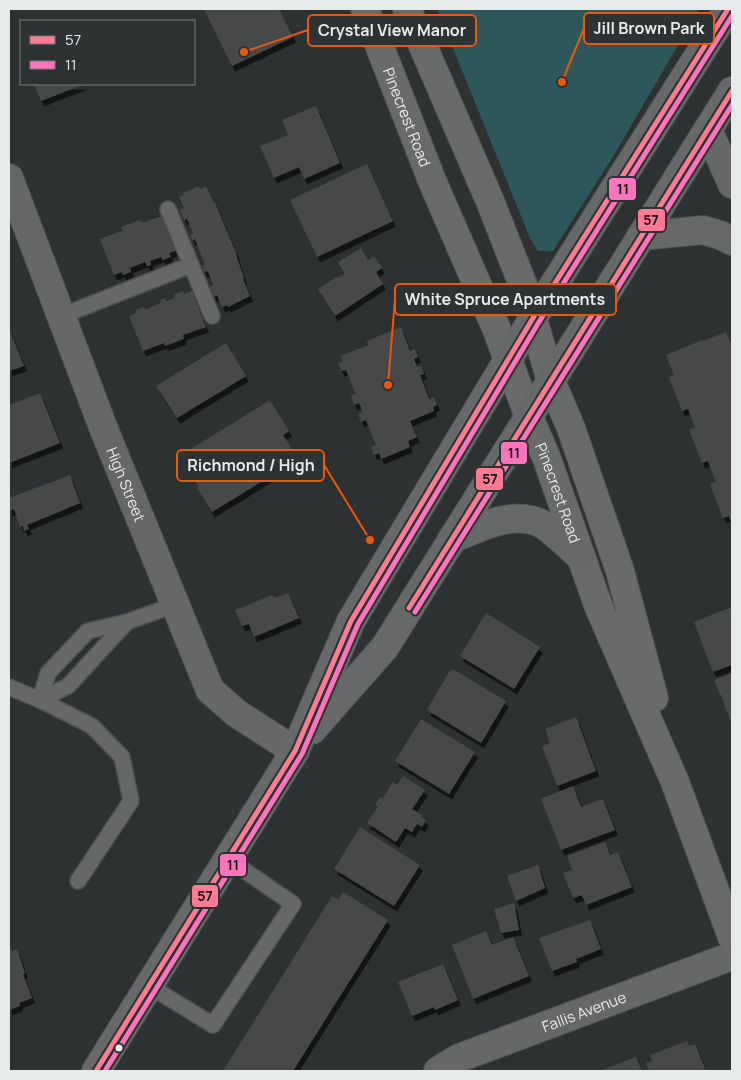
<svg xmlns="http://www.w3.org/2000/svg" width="741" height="1080" font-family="Manrope,sans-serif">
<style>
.green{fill:#2e575c}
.building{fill:#464849;filter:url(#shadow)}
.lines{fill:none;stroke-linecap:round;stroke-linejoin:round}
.lane-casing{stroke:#4c4f4f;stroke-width:18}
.street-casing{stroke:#4c4f4f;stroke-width:30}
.secondary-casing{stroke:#4c4f4f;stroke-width:30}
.primary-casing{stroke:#4c4f4f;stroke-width:30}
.lane{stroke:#666868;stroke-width:15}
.street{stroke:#666868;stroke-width:28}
.secondary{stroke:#696b6b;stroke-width:28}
.primary{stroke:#666869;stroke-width:28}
.bus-1-casing{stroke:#2d3233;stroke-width:9}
.bus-2-casing{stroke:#2d3233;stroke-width:9}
.bus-1{stroke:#fe7a93;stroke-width:5}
.bus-2{stroke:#fc73be;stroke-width:5}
.bus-dot{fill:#e7eaeb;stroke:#2d3233;stroke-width:2}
.labels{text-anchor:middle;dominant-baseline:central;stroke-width:4.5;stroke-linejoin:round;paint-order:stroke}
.street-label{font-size:15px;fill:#e7eaeb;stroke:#2d3233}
.leader{fill:none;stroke:#e8590c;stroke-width:2}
.callout-dot{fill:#e8590c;stroke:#2d3233;stroke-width:2}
.callout{fill:#2d3233;stroke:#e8590c;stroke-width:2}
.callout-label{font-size:16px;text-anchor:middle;font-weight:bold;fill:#e7eaeb}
.line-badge{stroke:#2d3233;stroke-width:2}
.pale-badge-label{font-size:14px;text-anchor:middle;font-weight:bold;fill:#111}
</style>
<defs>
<filter id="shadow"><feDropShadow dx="3" dy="5.5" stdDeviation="0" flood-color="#0009"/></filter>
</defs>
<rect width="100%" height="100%" fill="#2e3132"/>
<polygon class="green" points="437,9 699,9 614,155 553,251 538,251 530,238"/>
<g class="building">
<polygon points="204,9 279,9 293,37 232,66"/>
<polygon points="34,84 85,84 41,101"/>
<polygon points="316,106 340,163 304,179 299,167 274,178 260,146 288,135 282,120"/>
<polygon points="367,164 393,221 317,257 290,200"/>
<polygon points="199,186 200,189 206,186 214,203 215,203 237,255 236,255 244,278 243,279 250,296 228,307 227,305 222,307 217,295 214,297 210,287 213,285 209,274 207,271 204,272 202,266 205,265 195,239 192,240 190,235 193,234 190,225 187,219 184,220 180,210 184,208 179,197 184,195 183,193"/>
<polygon points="164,215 178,250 169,253 171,257 163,260 161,257 150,261 151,265 147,266 145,262 130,268 131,272 123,275 122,272 114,275 100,239 122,231 121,227 140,220 142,223"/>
<polygon points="361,248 368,260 374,256 382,268 376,272 383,284 335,316 318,289 336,277 337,278 345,274 338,262"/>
<polygon points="183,291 184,294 192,291 206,327 183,335 184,339 165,346 164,343 143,351 129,316 137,313 136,310 144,307 145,310 161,303 160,300 165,298 166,301 175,298 174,295"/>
<polygon points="401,327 410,351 415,349 418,357 414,359 417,367 421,366 424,374 420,375 429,399 434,397 437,405 433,407 434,411 410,421 417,437 408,441 410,447 381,459 379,453 374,455 371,447 376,445 366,420 361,422 358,414 363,412 359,403 354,405 351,396 356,394 346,370 341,371 338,363 343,361 341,356 368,345 367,341"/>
<polygon points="9,329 24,366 9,371"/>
<polygon points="726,332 732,346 732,524 729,516 723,518 710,484 716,482 708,461 702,463 689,430 695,427 688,409 682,411 669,377 674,375 666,355 702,340 703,341"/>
<polygon points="226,343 246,376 177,418 156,386"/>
<polygon points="40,393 60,443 9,463 9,405"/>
<polygon points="270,400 289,431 283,435 298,459 212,512 197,488 199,487 194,479 198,476 185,455 186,452"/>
<polygon points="70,475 80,503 27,525 29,529 24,531 23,526 20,527 14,509 9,511 9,498"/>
<polygon points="288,593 299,618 254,637 249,624 242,626 235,610 272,595 274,598"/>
<polygon points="731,607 732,665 713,672 694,622"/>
<polygon points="486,613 540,647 514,689 460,656"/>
<polygon points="453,669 506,701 481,743 427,710 450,670 452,671"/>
<polygon points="732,673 732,726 721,695 720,695 714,680"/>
<polygon points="576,717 596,771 557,786 542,746 550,743 545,729"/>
<polygon points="421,719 475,752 449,794 395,761"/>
<polygon points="403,776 425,790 412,809 423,816 421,817 426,820 422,827 417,824 412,832 405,828 396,842 367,823 378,807 375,805 380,797 382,799 393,782 397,785"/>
<polygon points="573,786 581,807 603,799 615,830 561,850 541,799"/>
<polygon points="360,827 420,865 394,906 334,869"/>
<polygon points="605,842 610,855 618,852 632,887 586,905 582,895 573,898 563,873 572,870 567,856"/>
<polygon points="538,865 545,888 516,901 507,876"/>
<polygon points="343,892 388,920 293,1071 223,1071 332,896 338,900"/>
<polygon points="514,903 519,930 501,933 494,909"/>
<polygon points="590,920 601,949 576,959 577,962 552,971 539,938"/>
<polygon points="486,931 492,945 513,937 529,976 473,999 452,945"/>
<polygon points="9,944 12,951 17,949 25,973 23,974 32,998 19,1003 20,1006 9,1010"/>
<polygon points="443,964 458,1000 435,1010 434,1007 412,1016 398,982"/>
<polygon points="687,1041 689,1046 695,1044 706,1071 649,1071 646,1063 652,1061 650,1055"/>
<polygon points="636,1057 642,1071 600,1071"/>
</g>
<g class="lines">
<g class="lane-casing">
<g id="lane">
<polyline points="168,209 212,316"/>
<polyline points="61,316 191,265"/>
<polyline points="127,622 68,686 40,700 48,673 88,631 127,622 174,605"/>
<polyline points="9,687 40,700 92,726 122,757 131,801 78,881"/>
<polyline points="149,986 213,1025 293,904 228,859"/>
</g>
</g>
<g class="street-casing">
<g id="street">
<polyline points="708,130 732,184"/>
<path id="s1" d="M9,178L103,427L210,690L236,713L295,751"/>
<path id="s2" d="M438,1071L459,1058L732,956"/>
</g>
</g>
<g class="secondary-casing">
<g id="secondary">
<path id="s3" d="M365,9L433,183L497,330L529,417L547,459L598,605L675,782L732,937"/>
<polyline points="407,9 490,201 523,285 551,381 571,428 620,571 654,698"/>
</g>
</g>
<g class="primary-casing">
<g id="primary">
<polyline points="641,236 703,230 720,235 732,241"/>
<path d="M452,539C478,528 514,509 542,524C556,533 568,546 581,557"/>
<polyline points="312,730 385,647 732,91"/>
<polyline points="96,1071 295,751 351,621 533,318 728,9"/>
</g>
</g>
<use href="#lane" class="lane"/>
<use href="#street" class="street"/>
<use href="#secondary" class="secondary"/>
<use href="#primary" class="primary"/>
<g class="bus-1-casing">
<g id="bus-1">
<polyline points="409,608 732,91"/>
<polyline points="96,1071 295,751 351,621 533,318 728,9"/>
</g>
</g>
<g class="bus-2-casing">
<g id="bus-2">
<polyline points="415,612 732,105"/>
<polyline points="105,1071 302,754 358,624 539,322 732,16"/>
</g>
</g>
<use href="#bus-1" class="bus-1"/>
<use href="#bus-2" class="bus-2"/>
</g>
<circle class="bus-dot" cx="119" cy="1048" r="4.5"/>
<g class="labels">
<g class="street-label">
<text stroke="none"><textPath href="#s3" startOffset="116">Pinecrest Road</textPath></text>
<text stroke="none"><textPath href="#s1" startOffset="328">High Street</textPath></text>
<text stroke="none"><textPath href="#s3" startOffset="521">Pinecrest Road</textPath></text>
<text stroke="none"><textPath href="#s2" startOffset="158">Fallis Avenue</textPath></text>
</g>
</g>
<path class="leader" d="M562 82L584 28M244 52L308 30M388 385L395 299M370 540L324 465"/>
<g class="callout-dot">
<circle cx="562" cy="82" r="5"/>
<circle cx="244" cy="52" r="5"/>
<circle cx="388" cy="385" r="5"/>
<circle cx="370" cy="540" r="5"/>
</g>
<g class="callout">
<rect x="584" y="13" width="130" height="31" rx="5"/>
<rect x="308" y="15" width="168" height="31" rx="5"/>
<rect x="395" y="284" width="221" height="31" rx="5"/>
<rect x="177" y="450" width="147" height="31" rx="5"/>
</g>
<g class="callout-label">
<text x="649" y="34">Jill Brown Park</text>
<text x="392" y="36">Crystal View Manor</text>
<text x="505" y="305">White Spruce Apartments</text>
<text x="251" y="471">Richmond / High</text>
</g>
<g class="line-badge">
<rect x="608" y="177" width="29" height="24" rx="5" fill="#fc73be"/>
<rect x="637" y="208" width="29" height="24" rx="5" fill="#fe7a93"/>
<rect x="500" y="441" width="28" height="24" rx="5" fill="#fc73be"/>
<rect x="475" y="467" width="29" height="24" rx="5" fill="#fe7a93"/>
<rect x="219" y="853" width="28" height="24" rx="5" fill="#fc73be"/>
<rect x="191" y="884" width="28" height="24" rx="5" fill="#fe7a93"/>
</g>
<g class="pale-badge-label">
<text x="623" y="194">11</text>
<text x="651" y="225">57</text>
<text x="514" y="458">11</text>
<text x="490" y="484">57</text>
<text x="233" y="870">11</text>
<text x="205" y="901">57</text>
</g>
<rect width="741" height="1080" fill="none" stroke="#e7eaeb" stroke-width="20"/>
<rect x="20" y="20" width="175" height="65" fill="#2d3233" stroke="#777c7d"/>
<rect x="30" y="36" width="25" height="8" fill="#fe7a93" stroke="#777c7d"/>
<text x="65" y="45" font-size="15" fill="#e7eaeb">57</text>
<rect x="30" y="61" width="25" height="8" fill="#fc73be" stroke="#777c7d"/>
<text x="65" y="70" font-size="15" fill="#e7eaeb">11</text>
</svg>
